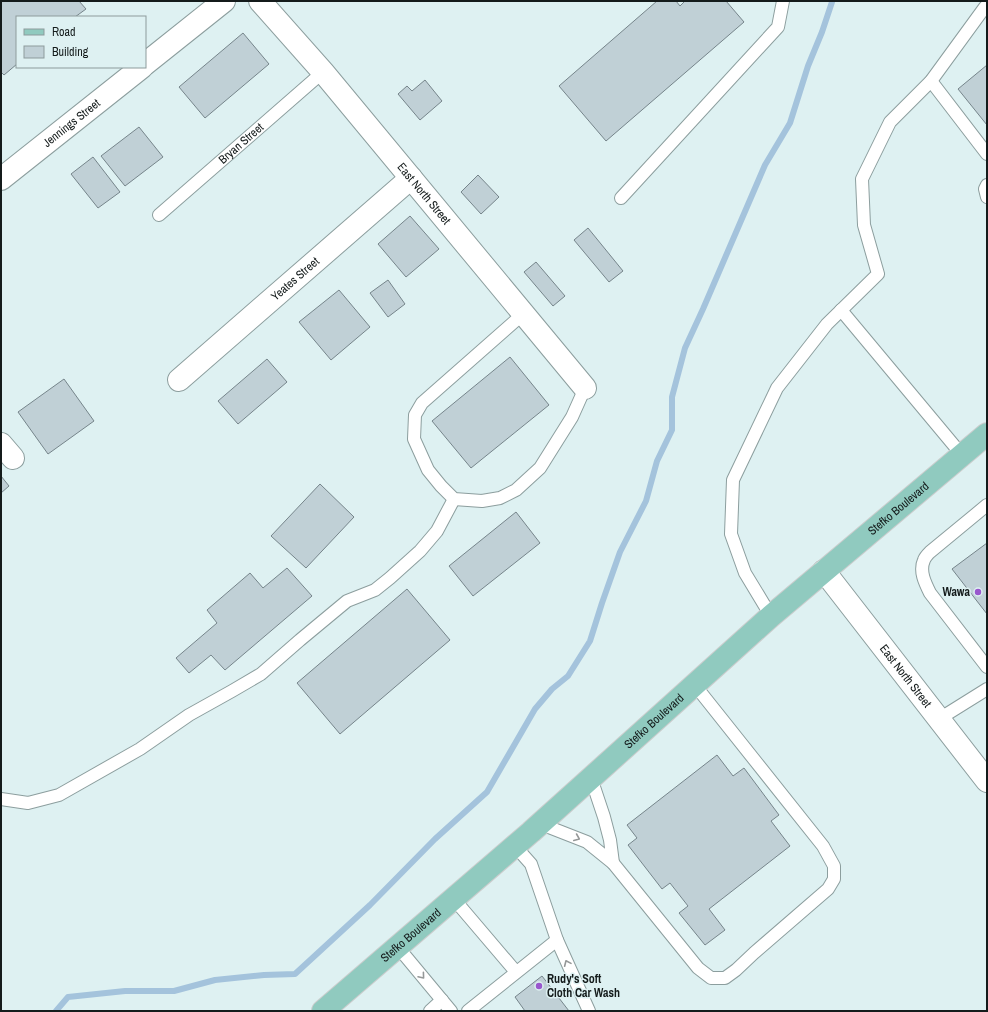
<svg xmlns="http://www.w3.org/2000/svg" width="988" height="1012" font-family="'Archivo Narrow',sans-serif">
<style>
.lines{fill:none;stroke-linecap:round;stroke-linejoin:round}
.stream{stroke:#a4c3dc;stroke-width:6}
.building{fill:#c0d0d6;stroke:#76858b}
.lane-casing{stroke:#8c9e9e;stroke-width:14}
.street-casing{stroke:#8c9e9e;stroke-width:24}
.primary-casing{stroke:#cbcdcd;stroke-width:24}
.lane{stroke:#fff;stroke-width:12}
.street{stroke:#fff;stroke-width:22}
.primary{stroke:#90cabf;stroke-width:22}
.oneway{stroke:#959898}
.poi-dot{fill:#9957cd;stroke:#def1f2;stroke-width:1.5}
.labels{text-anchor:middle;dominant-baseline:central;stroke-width:3;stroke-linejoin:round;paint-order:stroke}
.street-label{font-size:12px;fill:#141b1b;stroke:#def1f2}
.poi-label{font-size:12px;font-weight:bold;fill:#141b1b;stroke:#def1f2;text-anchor:end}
</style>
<rect width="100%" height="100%" fill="#def1f2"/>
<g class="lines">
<polyline class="stream" points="56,1011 68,997 125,991 174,991 215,980 264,975 295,974 370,905 435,839 487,792 535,709 552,689 568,676 590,641 602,603 620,552 646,501 657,461 672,430 672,397 685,348 703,309 765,165 790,123 808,66 822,32 832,2"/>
</g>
<g class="building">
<polygon points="1,1 79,1 86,9 75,17 17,17 17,64 4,75 1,72"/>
<polygon points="657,1 676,1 680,6 685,1 726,1 744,22 606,141 559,86"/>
<polygon points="243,33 269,64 205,118 179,87"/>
<polygon points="987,65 987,125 958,89"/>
<polygon points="425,80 442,101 420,120 398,94 407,86 412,91"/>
<polygon points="139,127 163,157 125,186 101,156"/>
<polygon points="93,157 120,192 98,208 71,174"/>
<polygon points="478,175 499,197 481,214 461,192"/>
<polygon points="410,216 439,249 406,277 378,244"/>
<polygon points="588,228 623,271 609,282 574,240"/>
<polygon points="536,262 565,296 553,306 524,272"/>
<polygon points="388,280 405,304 388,317 370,293"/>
<polygon points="339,290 370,327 331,360 299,322"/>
<polygon points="510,357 549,405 471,468 432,421"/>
<polygon points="267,359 287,382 238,424 218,401"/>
<polygon points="64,379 94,421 48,454 18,412"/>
<polygon points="1,476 9,486 1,493"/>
<polygon points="320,484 354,517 306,568 271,536"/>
<polygon points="516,512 540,543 473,596 449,566"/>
<polygon points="987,543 987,614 952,569"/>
<polygon points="287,568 312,596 225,670 211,655 189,673 176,658 217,623 207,610 250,573 263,588"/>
<polygon points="407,589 450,640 340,734 297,683"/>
<polygon points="717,755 733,776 744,768 779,815 771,821 790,846 709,909 725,930 705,945 679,913 688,906 670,883 662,889 628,845 637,838 627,825"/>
<polygon points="542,976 569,1011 525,1011 515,997"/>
</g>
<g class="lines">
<g class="lane-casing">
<g id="lane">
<polyline points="931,81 987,154"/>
<polyline points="987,185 985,189 987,197"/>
<polyline points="621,198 778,27 783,1"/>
<path id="s1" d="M159,215L323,72"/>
<polyline points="841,310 962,455"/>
<polyline points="523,314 422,403 415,415 414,439 428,470 441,486 454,499 482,501 500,498 516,490 540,468 572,417 585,388"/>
<path d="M987,505L930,552C928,554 925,557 924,560C919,571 925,583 930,593L987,667"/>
<polyline points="771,616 745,573 731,534 733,480 777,388 827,324 878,274 864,225 862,179 890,122 931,81 985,7"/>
<polyline points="939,719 987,689"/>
<polyline points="1,799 28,803 59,795 140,749 189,715 232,691 261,674 300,640 347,601 375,590 390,578 420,551 437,531 454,499"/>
<polyline points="541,824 587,842 613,863 610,840 604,817 591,778"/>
<polyline points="515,846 531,864 557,940 589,1011"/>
<polyline points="613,863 698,968 711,978 725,978 736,970 754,953 828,889 834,879 834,866 823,846 694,684"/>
<polyline points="453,898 516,972"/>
<polyline points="397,946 451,1011"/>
<polyline points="430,1011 442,1000"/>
<polyline points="468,1011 557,940"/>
</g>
</g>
<g class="street-casing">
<g id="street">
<path id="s2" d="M260,1L323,72L585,388"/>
<polyline points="145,64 224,1"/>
<path id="s3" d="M1,179L142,67"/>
<path id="s4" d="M179,380L411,178"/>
<polyline points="1,444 13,458"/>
<path id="s5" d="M824,571L987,781"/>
</g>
</g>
<g class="primary-casing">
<g id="primary">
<path id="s6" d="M323,1011L531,832L771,616L987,434"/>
</g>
</g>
<use href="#lane" class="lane"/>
<use href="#street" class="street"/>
<use href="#primary" class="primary"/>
</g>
<defs><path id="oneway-chevron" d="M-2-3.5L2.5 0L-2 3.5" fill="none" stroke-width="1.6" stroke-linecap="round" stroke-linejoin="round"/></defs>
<g class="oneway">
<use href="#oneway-chevron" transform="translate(577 838) rotate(23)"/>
<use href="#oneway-chevron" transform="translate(567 963) rotate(-114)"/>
<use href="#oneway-chevron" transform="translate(422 976) rotate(50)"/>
</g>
<g class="poi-dot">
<circle cx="978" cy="592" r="4"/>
<circle cx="539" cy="986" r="4"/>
</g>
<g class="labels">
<g class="street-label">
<text stroke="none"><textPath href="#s3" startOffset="90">Jennings Street</textPath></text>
<text stroke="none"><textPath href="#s1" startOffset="109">Bryan Street</textPath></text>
<text stroke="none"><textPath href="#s2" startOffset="253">East North Street</textPath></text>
<text stroke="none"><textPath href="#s4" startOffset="154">Yeates Street</textPath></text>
<text stroke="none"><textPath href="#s6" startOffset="764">Stefko Boulevard</textPath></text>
<text stroke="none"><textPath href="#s5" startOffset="133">East North Street</textPath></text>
<text stroke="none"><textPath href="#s6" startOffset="440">Stefko Boulevard</textPath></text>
<text stroke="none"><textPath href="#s6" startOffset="116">Stefko Boulevard</textPath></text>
</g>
<g class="poi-label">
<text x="970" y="592">Wawa</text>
<text x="547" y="979" text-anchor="start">Rudy's Soft<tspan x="547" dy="14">Cloth Car Wash</tspan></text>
</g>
</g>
<rect width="988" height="1012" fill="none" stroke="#141b1b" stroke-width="4"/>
<rect x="16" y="16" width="130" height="52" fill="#def1f2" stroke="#8d9b9c"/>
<rect x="24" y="29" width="20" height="6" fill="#90cabf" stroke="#8d9b9c"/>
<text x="52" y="36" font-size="12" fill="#141b1b">Road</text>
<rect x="24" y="46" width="20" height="12" fill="#c0d0d6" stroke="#8d9b9c"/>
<text x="52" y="56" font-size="12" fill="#141b1b">Building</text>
</svg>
